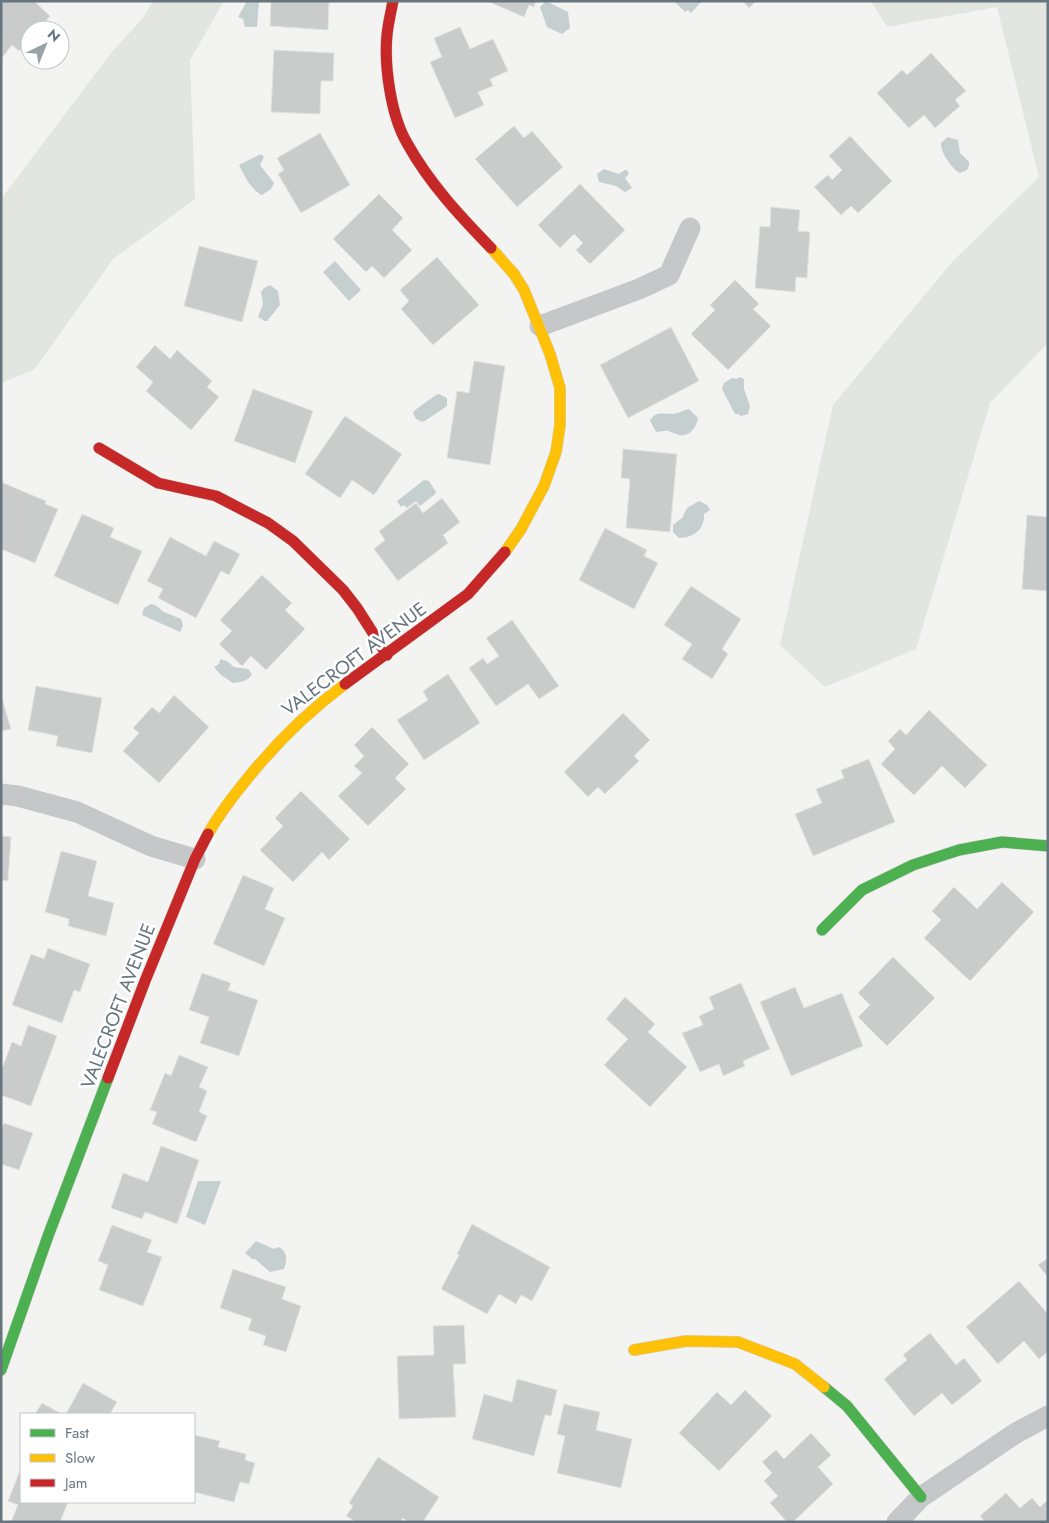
<svg xmlns="http://www.w3.org/2000/svg" width="1049" height="1523" font-family="Jost,sans-serif">
<style>
.green{fill:#e2e5e0}
.water{fill:#c6cfd0}
.building{fill:#cacbcb;stroke:#e2e2e2}
.lines{fill:none;stroke-linecap:round;stroke-linejoin:round}
.fast-casing{stroke:#cfd0d0;stroke-width:12}
.slow-casing{stroke:#cfd0d0;stroke-width:12}
.jam-casing{stroke:#cfd0d0;stroke-width:12}
.street{stroke:#c6c7c8;stroke-width:21}
.fast{stroke:#4caf50;stroke-width:11}
.slow{stroke:#ffc107;stroke-width:11}
.jam{stroke:#c62828;stroke-width:11}
.labels{text-anchor:middle;dominant-baseline:central;stroke-width:5;stroke-linejoin:round;paint-order:stroke}
.street-label{font-size:19px;fill:#67767e;stroke:#fff}
</style>
<rect width="100%" height="100%" fill="#f3f3f2"/>
<g class="green">
<polygon points="153,1 224,1 190,60 195,199 113,259 34,370 1,383 1,199 111,53 142,19"/>
<polygon points="871,1 1048,1 1048,343 990,403 916,649 825,687 780,645 833,405 953,261 1039,177 997,7 887,27"/>
</g>
<g class="water">
<polygon points="247,1 259,1 257,27 245,27 243,19 238,17"/>
<polygon points="546,1 568,12 570,28 562,34 547,27 540,7"/>
<polygon points="702,1 691,13 688,10 685,12 675,2"/>
<path d="M948,137L958,140L960,153L969,162V166L967,170L960,173C953,170 940,152 941,143Z"/>
<path d="M261,154L264,157L260,165L274,183L271,189L262,195C251,190 244,175 239,165Z"/>
<polygon points="604,169 619,174 625,170 627,170 629,174 625,178 632,188 625,192 616,186 599,182 597,174"/>
<polygon points="335,261 361,290 349,301 323,272"/>
<polygon points="270,285 278,291 280,305 267,321 265,321 258,317 263,304 261,292 264,288"/>
<polygon points="740,377 744,379 744,389 750,406 748,414 741,416 738,414 735,414 722,389 724,383 732,378 737,379"/>
<polygon points="439,394 447,398 447,406 425,421 422,422 416,419 413,413 415,410 436,395"/>
<path d="M689,409L698,418C696,428 690,437 679,435C675,434 672,432 668,431C664,430 660,432 656,432L650,421C655,411 662,414 672,414C678,414 683,410 689,409Z"/>
<polygon points="424,480 429,481 436,492 435,494 420,506 416,501 407,508 404,505 401,507 397,501"/>
<path d="M699,501L707,505L710,510L704,514C705,530 693,538 679,538L673,532V525L682,518L687,508Z"/>
<polygon points="151,604 155,605 164,612 181,619 183,626 180,632 142,615 144,608"/>
<path d="M220,659L227,661L234,667L248,669L252,674C247,682 241,682 233,683L221,675L214,667L219,664Z"/>
<polygon points="198,1181 221,1181 205,1225 186,1217"/>
<path d="M256,1241L274,1249L279,1247C288,1252 287,1260 284,1269L270,1272L255,1259H252L245,1253Z"/>
</g>
<g class="building">
<polygon points="1,1 34,1 50,16 38,30 30,30 30,39 19,51 12,45 2,58"/>
<polygon points="271,1 329,1 328,30 270,26"/>
<polygon points="487,1 536,1 534,7 529,5 524,17"/>
<polygon points="743,1 756,1 749,8"/>
<polygon points="460,27 470,49 493,39 508,71 490,79 493,86 478,92 484,105 455,118 430,62 442,57 434,38"/>
<polygon points="274,50 334,53 333,81 321,81 320,114 271,112"/>
<polygon points="931,53 966,91 955,100 960,106 935,128 924,115 909,128 877,93 902,70 907,75"/>
<polygon points="514,126 524,138 532,131 563,167 517,207 475,159"/>
<polygon points="320,133 350,185 301,213 278,174 284,170 277,158"/>
<polygon points="850,136 892,181 858,213 851,206 841,215 814,187 828,175 832,180 842,170 829,156"/>
<polygon points="580,184 625,230 590,264 576,250 583,243 574,234 560,248 538,225"/>
<polygon points="379,194 403,218 392,230 412,250 384,278 372,266 366,272 333,239"/>
<polygon points="771,207 800,210 798,231 810,232 807,278 796,277 795,292 755,288 760,226 770,227"/>
<polygon points="199,246 258,261 242,322 184,306"/>
<polygon points="437,257 479,305 433,345 401,309 409,301 400,290"/>
<polygon points="735,280 759,304 753,309 771,326 728,370 691,334 715,310 710,305"/>
<polygon points="671,327 699,381 628,418 600,365"/>
<polygon points="155,345 170,359 177,350 212,381 207,387 219,397 191,430 146,391 153,382 136,367"/>
<polygon points="474,361 505,366 490,465 447,458 457,391 469,393"/>
<polygon points="253,389 313,411 295,463 234,441"/>
<polygon points="345,416 402,454 374,495 352,480 340,498 305,474"/>
<polygon points="623,449 677,454 670,532 626,528 630,479 621,478"/>
<polygon points="1,482 46,501 45,504 58,509 35,563 1,549"/>
<polygon points="442,498 460,522 443,535 448,543 398,581 374,549 385,540 379,531 416,503 423,513"/>
<polygon points="82,514 114,528 110,537 142,551 118,605 54,576"/>
<polygon points="1027,515 1048,517 1048,591 1022,589"/>
<polygon points="605,528 647,550 644,556 658,563 634,609 579,580"/>
<polygon points="170,537 206,556 214,541 240,554 229,575 221,571 196,618 158,598 163,589 147,581"/>
<polygon points="262,575 292,603 285,610 305,629 266,670 251,656 242,666 219,644 232,631 220,620"/>
<polygon points="691,586 741,619 722,649 728,654 712,679 682,659 692,644 664,625"/>
<polygon points="512,620 559,686 539,699 528,684 496,706 469,668 483,658 487,664 499,656 486,638"/>
<polygon points="448,674 480,723 424,760 397,720 428,700 423,691"/>
<polygon points="36,686 102,698 92,753 56,746 58,736 28,730"/>
<polygon points="1,695 11,729 1,731"/>
<polygon points="174,695 209,727 159,783 123,751 139,733 133,728 152,707 159,713"/>
<polygon points="929,710 987,765 965,788 942,766 914,795 881,764 895,749 888,741 900,729 906,735"/>
<polygon points="623,713 650,740 634,756 639,761 605,794 598,787 588,797 564,772"/>
<polygon points="372,727 409,764 395,778 406,789 368,826 338,796 362,773 354,766 364,756 354,745"/>
<polygon points="869,759 895,822 813,856 795,814 822,803 816,789 844,778 841,770"/>
<polygon points="301,791 350,839 329,860 322,852 293,882 260,850 283,826 275,818"/>
<polygon points="1,836 11,837 8,881 1,880"/>
<polygon points="61,851 97,861 88,896 114,903 106,936 68,926 69,919 45,912"/>
<polygon points="243,875 274,888 265,909 285,918 264,966 213,944"/>
<polygon points="1002,882 1034,912 970,981 924,938 941,920 932,911 954,887 977,909"/>
<polygon points="48,948 90,964 80,992 74,990 62,1023 12,1005 31,954 44,959"/>
<polygon points="893,957 935,998 887,1046 858,1017 870,1005 858,993"/>
<polygon points="202,973 231,983 228,990 258,1000 239,1056 200,1043 209,1017 189,1010"/>
<polygon points="741,983 770,1049 743,1061 745,1066 723,1076 719,1064 700,1072 682,1033 703,1025 699,1016 714,1009 709,997"/>
<polygon points="795,987 804,1008 842,993 863,1046 791,1076 760,1002"/>
<polygon points="625,997 655,1024 648,1032 687,1067 650,1107 604,1065 628,1039 606,1019"/>
<polygon points="28,1025 57,1036 31,1106 1,1095 1,1065 3,1066 12,1042 21,1046"/>
<polygon points="179,1055 208,1067 199,1087 207,1091 199,1112 207,1116 196,1142 152,1124 157,1112 150,1110 165,1073 171,1076"/>
<polygon points="4,1123 33,1133 19,1170 1,1164 1,1129"/>
<polygon points="161,1146 199,1160 177,1224 145,1212 142,1219 111,1208 123,1173 148,1182"/>
<polygon points="472,1224 550,1267 532,1301 521,1295 516,1304 499,1294 487,1314 441,1289 459,1255 457,1254"/>
<polygon points="112,1225 152,1240 147,1252 162,1257 143,1306 99,1290 108,1265 98,1261"/>
<polygon points="1048,1258 1048,1277 1038,1265"/>
<polygon points="233,1269 286,1287 282,1299 301,1306 286,1352 263,1345 266,1336 248,1330 252,1319 220,1308"/>
<polygon points="1019,1281 1048,1314 1048,1352 1039,1359 1024,1341 998,1364 966,1327"/>
<polygon points="464,1325 466,1364 453,1364 456,1417 399,1419 397,1356 434,1355 433,1326"/>
<polygon points="930,1333 956,1365 964,1358 982,1381 952,1405 942,1393 914,1416 884,1379 907,1360 903,1355"/>
<polygon points="517,1379 557,1390 551,1416 545,1415 534,1456 472,1439 484,1394 512,1402"/>
<polygon points="83,1383 117,1402 110,1414 66,1414"/>
<polygon points="745,1390 772,1416 719,1471 679,1433 717,1392 731,1405"/>
<polygon points="42,1403 62,1414 35,1414"/>
<polygon points="564,1404 600,1412 596,1430 632,1439 621,1488 557,1473 565,1436 557,1434"/>
<polygon points="811,1433 831,1455 818,1467 833,1484 793,1522 787,1522 770,1503 778,1496 764,1481 772,1473 762,1462 776,1450 784,1459"/>
<polygon points="194,1435 220,1441 218,1447 246,1454 245,1460 255,1463 249,1484 240,1482 234,1502 194,1492"/>
<polygon points="378,1457 439,1497 423,1522 408,1522 403,1518 400,1522 356,1522 346,1516 353,1506 349,1503"/>
<polygon points="21,1468 21,1502 68,1502 60,1522 11,1522 18,1505 8,1501"/>
<polygon points="1006,1493 1020,1508 1032,1498 1040,1507 1048,1500 1048,1522 985,1522 980,1516"/>
</g>
<g class="lines">
<g class="fast-casing">
<g id="fast">
<polyline points="822,930 862,890 913,865 959,850 1002,842 1048,846"/>
<polyline points="1,1370 48,1236 108,1078"/>
<polyline points="824,1387 847,1406 921,1497"/>
</g>
</g>
<g class="slow-casing">
<g id="slow">
<polyline points="491,248 514,274 524,290 550,354 560,388 560,425 556,452 544,486 521,529 505,552"/>
<path d="M208,834C218,816 230,800 243,784C273,746 306,713 345,684"/>
<polyline points="634,1350 686,1341 738,1342 795,1364 824,1387"/>
</g>
</g>
<g class="jam-casing">
<g id="jam">
<path d="M393,1C391,12 388,24 387,35C384,66 391,116 407,143C429,183 460,216 491,248"/>
<polyline points="99,448 158,483 216,496 268,523 293,541 343,590 357,608 387,655"/>
<polyline points="345,684 468,594 505,552"/>
<polyline points="108,1078 145,981 195,859 208,834"/>
</g>
</g>
<g class="street">
<polyline points="540,326 639,289 669,275 690,228"/>
<polyline points="1,794 18,796 77,812 151,846 195,859"/>
<polyline points="897,1522 921,1497 1016,1433 1048,1416"/>
</g>
<use href="#fast" class="fast"/>
<use href="#slow" class="slow"/>
<use href="#jam" class="jam"/>
</g>
<g class="labels">
<g class="street-label">
<text transform="translate(354 659) rotate(-37)">VALECROFT AVENUE</text>
<text transform="translate(118 1006) rotate(-69)">VALECROFT AVENUE</text>
</g>
</g>
<rect width="1049" height="1523" fill="none" stroke="#67767e" stroke-width="5"/>
<rect x="20" y="1413" width="175" height="90" fill="#ffffff" stroke="#c2c8cb"/>
<rect x="30" y="1429" width="25" height="8" fill="#4caf50" stroke="#c2c8cb"/>
<text x="65" y="1438" font-size="15" fill="#67767e">Fast</text>
<rect x="30" y="1454" width="25" height="8" fill="#ffc107" stroke="#c2c8cb"/>
<text x="65" y="1463" font-size="15" fill="#67767e">Slow</text>
<rect x="30" y="1479" width="25" height="8" fill="#c62828" stroke="#c2c8cb"/>
<text x="65" y="1488" font-size="15" fill="#67767e">Jam</text>
<g transform="translate(45 45) rotate(43)"><circle r="24" fill="#ffffff" stroke="#c2c8cb"/>
<path d="M0-4L9 19L0 12L-9 19Z" fill="#98a2a7"/>
<text y="-8" font-size="14" font-weight="bold" text-anchor="middle" fill="#67767e">N</text>
</g>
</svg>
